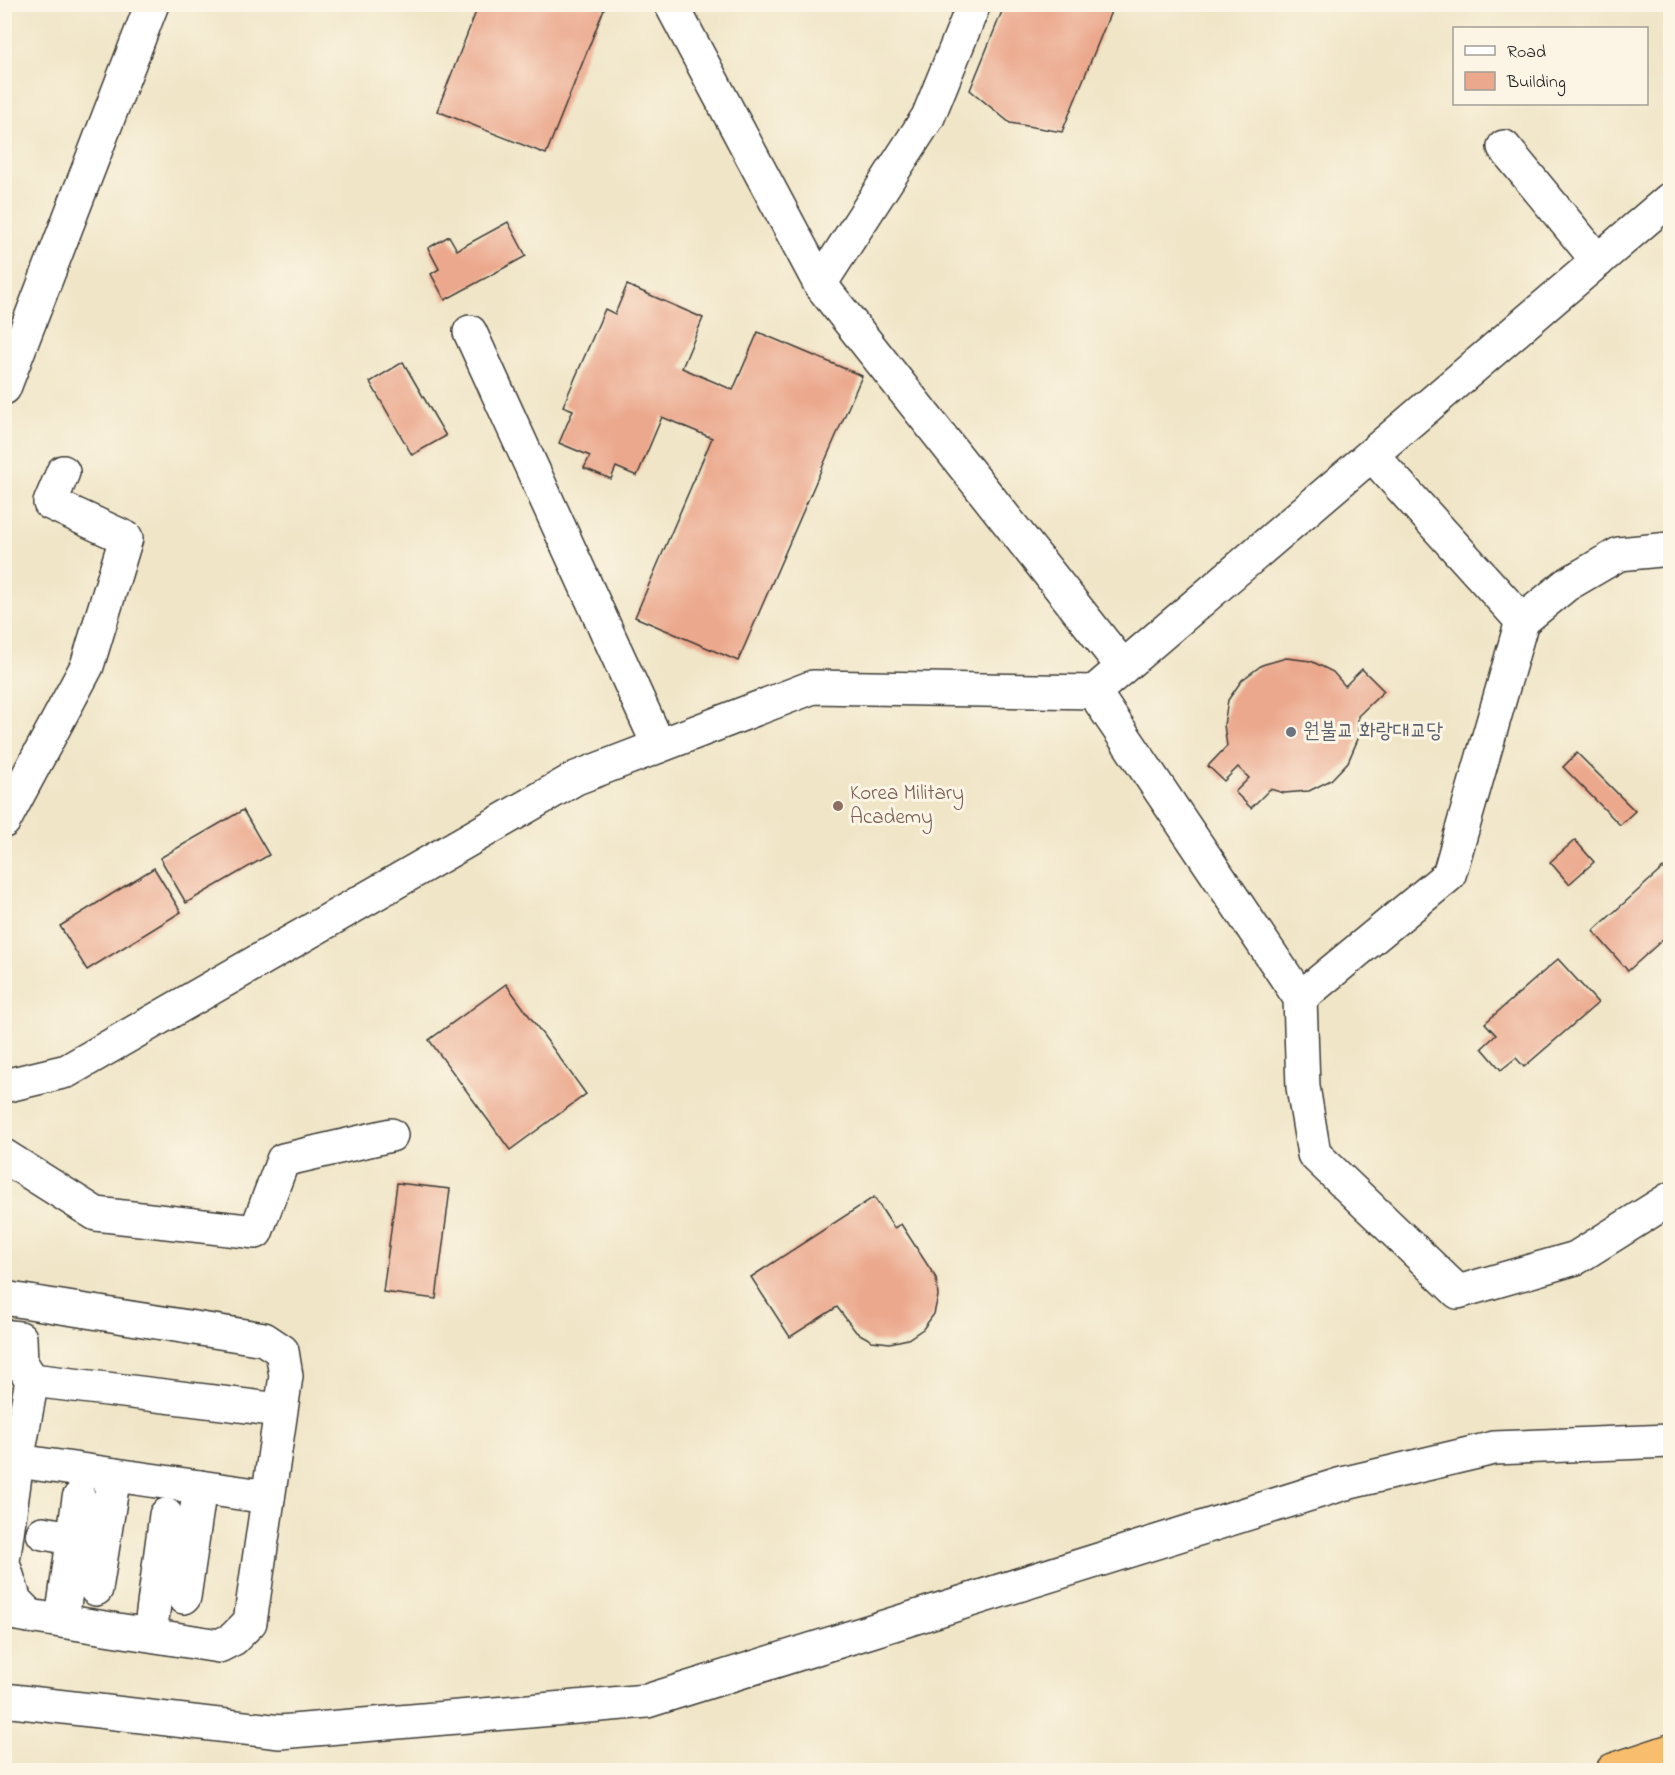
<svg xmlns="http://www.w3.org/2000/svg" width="1675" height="1775" font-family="'Indie Flower','Poor Story',sans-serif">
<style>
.building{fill:#eba88d}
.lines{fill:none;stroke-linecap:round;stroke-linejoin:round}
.minor-casing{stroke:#3c3a36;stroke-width:36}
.highway-casing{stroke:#3c3a36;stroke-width:36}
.minor{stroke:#fff;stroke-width:33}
.highway{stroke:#f9be6d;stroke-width:33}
.worship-dot{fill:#6b7280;stroke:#fcf5e5;stroke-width:2}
.education-dot{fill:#8d6e63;stroke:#fcf5e5;stroke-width:2}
.labels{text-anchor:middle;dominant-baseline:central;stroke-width:6;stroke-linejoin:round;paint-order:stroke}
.worship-label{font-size:21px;fill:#5b616d;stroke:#fcf5e5;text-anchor:start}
.education-label{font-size:21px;fill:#785e54;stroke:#fcf5e5;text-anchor:start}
</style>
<rect width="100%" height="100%" fill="#fcf5e5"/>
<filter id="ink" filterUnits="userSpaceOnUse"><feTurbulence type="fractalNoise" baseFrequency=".0167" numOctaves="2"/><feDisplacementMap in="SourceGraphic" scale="12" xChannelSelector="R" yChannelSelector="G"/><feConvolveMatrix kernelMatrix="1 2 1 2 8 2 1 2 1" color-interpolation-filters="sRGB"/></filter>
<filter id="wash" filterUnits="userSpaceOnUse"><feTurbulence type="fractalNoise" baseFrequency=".008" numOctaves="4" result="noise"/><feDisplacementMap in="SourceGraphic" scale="24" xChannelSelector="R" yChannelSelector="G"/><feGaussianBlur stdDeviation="1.35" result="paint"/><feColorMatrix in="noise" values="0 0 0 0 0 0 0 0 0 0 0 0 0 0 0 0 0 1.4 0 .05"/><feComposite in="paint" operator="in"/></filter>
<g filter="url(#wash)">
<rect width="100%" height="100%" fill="#f0e5c7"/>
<g id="blocks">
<g class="building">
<polygon points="479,4 606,4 546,154 437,111"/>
<polygon points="1005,4 1114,4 1062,132 1010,123 970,90"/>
<polygon points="508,222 526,256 445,300 431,274 439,269 428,248 449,236 457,250"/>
<polygon points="627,285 703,318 682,368 733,390 758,332 862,376 738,661 635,617 712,438 662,417 637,476 616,467 611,479 584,468 590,456 559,443 573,410 563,406 605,309 615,314"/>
<polygon points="403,362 446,436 412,455 370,382"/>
<polygon points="1286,658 1311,661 1333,672 1345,686 1362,669 1384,691 1358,716 1358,739 1348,762 1331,780 1309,791 1284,793 1270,789 1251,808 1235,792 1249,778 1238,767 1224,781 1208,766 1227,746 1224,725 1228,700 1242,680 1262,665"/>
<polygon points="1577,753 1635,811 1620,825 1563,767"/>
<polygon points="243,810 269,855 186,903 160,858"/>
<polygon points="1575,840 1594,862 1569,884 1550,862"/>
<polygon points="154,868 181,912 87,970 60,926"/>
<polygon points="1663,868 1670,876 1670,933 1628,971 1593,931"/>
<polygon points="1558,959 1598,1003 1524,1067 1516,1058 1501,1070 1482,1048 1496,1035 1485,1023"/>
<polygon points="506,984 586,1094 510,1150 429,1040"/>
<polygon points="397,1183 450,1189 436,1299 383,1292"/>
<polygon points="874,1197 894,1228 901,1224 936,1278 938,1296 934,1314 923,1329 908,1339 890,1343 872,1341 856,1332 837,1307 790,1337 751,1277"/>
</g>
</g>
</g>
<g filter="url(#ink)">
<use href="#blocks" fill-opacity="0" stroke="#3c3a36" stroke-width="1.5"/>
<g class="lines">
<g class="minor-casing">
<g id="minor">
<polyline points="671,4 820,284 1123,667"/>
<polyline points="1504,147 1598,261"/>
<polyline points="820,284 928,117 974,4"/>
<polyline points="470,332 659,746"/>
<polyline points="4,388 152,4"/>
<polyline points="1372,455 1522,621 1566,585 1619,554 1670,549"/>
<polyline points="1094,692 1300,998 1303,1087 1314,1154 1458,1292 1576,1258 1670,1199"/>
<polyline points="4,821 87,666 126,538 50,503 63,472"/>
<polyline points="1300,998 1449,875 1522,621"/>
<polyline points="4,1086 67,1071 576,778 813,687 1094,692 1670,199"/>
<polyline points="4,1156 96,1214 256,1232 283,1160 391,1135"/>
<polyline points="4,1298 264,1339 282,1351 286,1376 250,1622 233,1639 219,1646 4,1612"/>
<polyline points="4,1336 20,1338 21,1363"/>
<polyline points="4,1362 21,1363 32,1380 17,1461 4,1555"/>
<polyline points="32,1380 280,1410"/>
<polyline points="4,1459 268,1497"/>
<polyline points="43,1533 72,1538"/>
<polyline points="4,1566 15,1601 30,1616"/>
<polyline points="96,1589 114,1475"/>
<polyline points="184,1597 200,1487"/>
<polyline points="62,1620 79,1498"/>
<polyline points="150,1634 166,1515"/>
<polyline points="4,1700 280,1732 647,1701 1342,1484 1494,1448 1670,1441"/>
</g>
</g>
<g class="highway-casing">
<polyline id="highway" points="1613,1770 1670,1751"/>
</g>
<use href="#minor" class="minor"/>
<use href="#highway" class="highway"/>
</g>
</g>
<circle class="worship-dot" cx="1291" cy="732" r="6"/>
<circle class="education-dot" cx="838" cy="806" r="6"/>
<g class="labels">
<g class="worship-label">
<text x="1303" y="732">원불교 화랑대교당</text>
</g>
<g class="education-label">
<text x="850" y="794">Korea Military<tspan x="850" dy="24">Academy</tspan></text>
</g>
</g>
<rect width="1675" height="1775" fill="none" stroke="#fcf5e5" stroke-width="24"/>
<rect x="1453" y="27" width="195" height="78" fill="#fcf5e5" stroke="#a29e95" stroke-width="1.5"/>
<rect x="1465" y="46" width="30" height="9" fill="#ffffff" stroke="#a29e95" stroke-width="1.5"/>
<text x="1507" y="57" font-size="18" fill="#1c1c1c">Road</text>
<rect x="1465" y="72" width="30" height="18" fill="#eba88d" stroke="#a29e95" stroke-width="1.5"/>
<text x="1507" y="87" font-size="18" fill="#1c1c1c">Building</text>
</svg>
